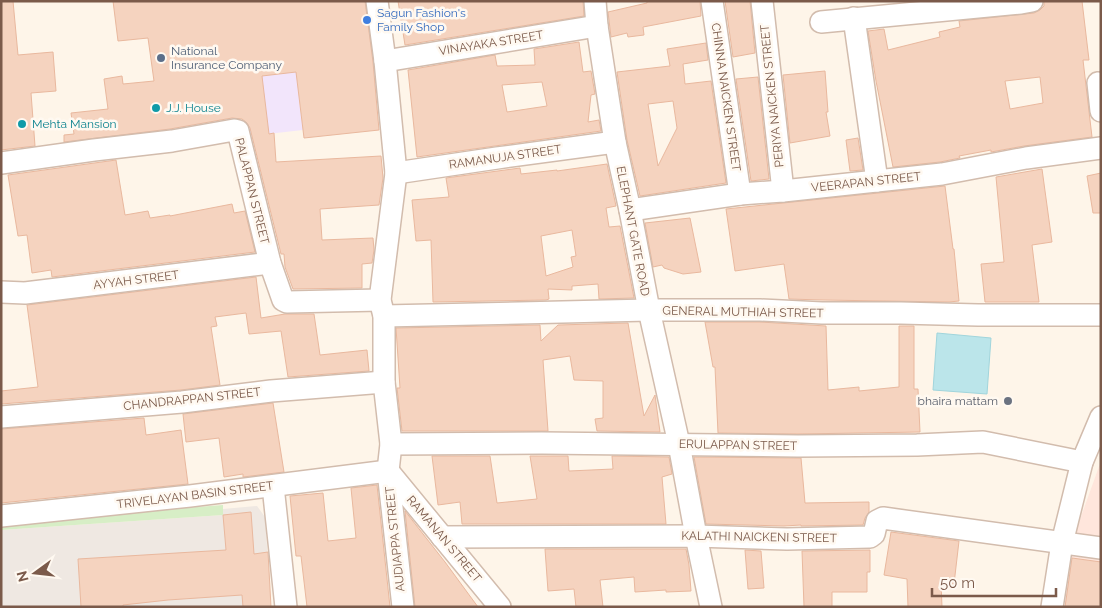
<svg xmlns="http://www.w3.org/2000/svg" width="1102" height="608" font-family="Raleway,sans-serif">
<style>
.commercial{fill:#ffe6dc}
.industrial{fill:#efe8e2}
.education{fill:#f2e5fb}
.green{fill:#d7eec6}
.water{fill:#bbe5ea;stroke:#a1d5dc}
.building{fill:#f5d3bf;stroke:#e9b89e;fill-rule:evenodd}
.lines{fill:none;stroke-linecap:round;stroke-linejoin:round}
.minor-casing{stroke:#d2bcad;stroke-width:24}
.minor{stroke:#fff;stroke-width:21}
.shop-dot{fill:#3f7fe0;stroke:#fff9f1;stroke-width:2}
.service-dot{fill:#5c6f8a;stroke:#fff9f1;stroke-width:2}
.culture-dot{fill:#0f9aa8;stroke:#fff9f1;stroke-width:2}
.worship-dot{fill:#6b7280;stroke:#fff9f1;stroke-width:2}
.labels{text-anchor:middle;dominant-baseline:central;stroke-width:5;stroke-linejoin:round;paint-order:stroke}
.shop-label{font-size:12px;fill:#366cbe;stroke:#fff9f1;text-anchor:start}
.street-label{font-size:12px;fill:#7b5a4a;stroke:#fff9f1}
.service-label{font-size:12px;fill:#4e5e75;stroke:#fff9f1;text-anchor:start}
.culture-label{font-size:12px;fill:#0d838f;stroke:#fff9f1;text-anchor:start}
.worship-label{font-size:12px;fill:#5b616d;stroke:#fff9f1;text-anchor:end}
</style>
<rect width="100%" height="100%" fill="#fef5e9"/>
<polygon class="commercial" points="1101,461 1101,607 1064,607 1074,536"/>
<polygon class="industrial" points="257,506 265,517 271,607 1,607 1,530 223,515 223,509"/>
<polygon class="education" points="375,54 379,89 299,99 303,130 249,136 246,115 255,77 281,74 335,59"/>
<polygon class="green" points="223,505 223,515 1,530 1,522"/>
<polygon class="water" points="937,333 991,338 987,394 933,390"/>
<g class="building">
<polygon points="1,1 13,1 18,55 53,52 56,91 31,93 35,146 1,150"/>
<polygon points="113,1 365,1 373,62 379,130 304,138 296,72 262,76 269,134 274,133 276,162 381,156 383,178 379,205 320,209 322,240 373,238 374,250 372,263 362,264 362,288 293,289 285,267 284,254 281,254 250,128 247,123 242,119 232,118 170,129 64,142 64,135 74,134 71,113 108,109 104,79 122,76 123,84 154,81 148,38 118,41"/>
<polygon points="398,1 583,1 584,16 405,45"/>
<polygon points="647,1 700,1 701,16 643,27 644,35 628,37 627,33 611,37 608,12 647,3"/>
<polygon points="725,1 750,1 755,53 733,57"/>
<path d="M1044,1H1082L1089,60H1083L1092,137L1024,146L991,152V150L959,156L960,158L940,162L893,167L876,81L868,31L884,29L888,50L940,37L939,32L960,27L959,21L1034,13L1040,10L1044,6ZM1040,77L1043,103L1010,109L1005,81Z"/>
<path d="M579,42L583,72L591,71L595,94L591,95L588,122L599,120L601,131L417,157L408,70L495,55L497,66L535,65L534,49ZM542,82L547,106L507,112L502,85Z"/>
<path d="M706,43L708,60L683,64L685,84L711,81L726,183L640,196L627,140L617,72L670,66L667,49ZM673,101L677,128L658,166L648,104Z"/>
<polygon points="825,71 828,112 826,112 830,136 790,143 783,75"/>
<polygon points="758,77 769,179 751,181 736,79"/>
<polygon points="858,138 863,170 850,171 846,140"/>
<polygon points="116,160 125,215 148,211 150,218 170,215 170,216 232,204 234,213 245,211 255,252 52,277 51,270 32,273 27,235 18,236 8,175"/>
<path d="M607,164L616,206L606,208L609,227L620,226L634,298L599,299L598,284L572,286V290L548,289L549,299L546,300L433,302L431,240L416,241L412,200L449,197L446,178L520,168L521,174L557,170V171ZM572,230L576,256L571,257L573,267L546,276L541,236Z"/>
<polygon points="1042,169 1052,242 1032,245 1039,302 985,302 981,264 1004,262 996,177"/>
<polygon points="1101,173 1101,213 1093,213 1087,176"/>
<polygon points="945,186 953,249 954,249 959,301 949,302 822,300 789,299 784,264 735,271 726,209"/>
<polygon points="690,218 701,272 683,274 664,268 662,265 653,267 645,223"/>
<polygon points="256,277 261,318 285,314 314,314 320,355 367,350 369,371 288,377 281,331 249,334 246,313 215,317 217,326 211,327 220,385 181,390 1,404 1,391 38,387 27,305"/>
<polygon points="705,322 760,322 826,326 828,390 859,387 859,391 899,387 899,326 914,326 914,389 918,389 920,432 798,434 718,433 715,367 713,367"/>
<polygon points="628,323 644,416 655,395 660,432 597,431 595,419 603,418 603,381 574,380 570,356 543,360 548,431 402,431 397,388 400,388 396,328 540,325 541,341 558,325"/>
<polygon points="273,403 284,472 243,477 243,474 224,477 219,438 186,442 183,414"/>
<polygon points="144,418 146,435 181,430 188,484 1,503 1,429"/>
<polygon points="432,456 490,456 497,503 537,499 530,456 568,456 569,471 613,469 612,456 669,457 672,474 662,477 666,524 462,524 460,502 438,505"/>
<polygon points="694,457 801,458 805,503 869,502 869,512 865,518 863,525 801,526 801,525 784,526 706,524"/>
<polygon points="377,485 390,607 307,607 301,556 296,556 290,496 323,493 328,541 356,538 351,488"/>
<polygon points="405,511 445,562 478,607 415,607"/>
<polygon points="251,512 254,554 268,552 271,607 243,607 242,595 168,600 123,605 123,607 81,607 78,559 226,550 223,515"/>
<polygon points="891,532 959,541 954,584 941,582 942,607 908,607 907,579 884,575"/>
<polygon points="545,549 686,549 689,565 691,591 666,592 666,590 635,592 634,577 600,580 603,607 576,607 574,589 548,591"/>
<polygon points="745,550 761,551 764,588 748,589"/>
<polygon points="870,550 870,572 867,572 867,592 832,592 832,607 804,607 802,551"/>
<polygon points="1072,558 1101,562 1101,607 1065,607"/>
</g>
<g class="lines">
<g class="minor-casing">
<g id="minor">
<polyline points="377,1 385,61 396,173 380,300 384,316 384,382 391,444 388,471 403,607"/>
<polyline points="595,1 597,26 615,142 630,210 649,310 679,444 696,536 711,607"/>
<polyline points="712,1 740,194"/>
<polyline points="762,1 783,191"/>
<polyline points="854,18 877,181"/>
<polyline points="821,22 1021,3 1032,1"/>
<polyline points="385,61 597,26"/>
<polyline points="1098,83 1101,111"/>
<polyline points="1,163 94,150 172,141 234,130 238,131 270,263 283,300 287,302 380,300"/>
<polyline points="396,173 497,158 615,142"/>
<polyline points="630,210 740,194 783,191 942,174 1026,158 1101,148"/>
<polyline points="1,292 25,293 270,263"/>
<polyline points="384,316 649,310 760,310 822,313 901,313 978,315 1101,315"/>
<polyline points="1,417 182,402 271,391 384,382"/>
<polyline points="391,444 542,443 798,446 917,445 983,442 1082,462"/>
<polyline points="388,471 500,607"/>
<polyline points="273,486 286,607"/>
<polyline points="1,516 190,496 388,471"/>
<polyline points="442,537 696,536 787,539 870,537 874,534 877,521 883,518 1101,548"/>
<polyline points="1052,607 1062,543 1082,462 1101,417"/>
</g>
</g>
<use href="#minor" class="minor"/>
</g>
<circle class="shop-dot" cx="367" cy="20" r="5"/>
<circle class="service-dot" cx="161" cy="58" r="5"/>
<g class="culture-dot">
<circle cx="156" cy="108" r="5"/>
<circle cx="22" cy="124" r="5"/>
</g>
<circle class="worship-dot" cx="1008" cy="401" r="5"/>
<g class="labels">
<g class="shop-label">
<text x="377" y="13">Sagun Fashion's<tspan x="377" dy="14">Family Shop</tspan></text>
</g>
<g class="street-label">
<text transform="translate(491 43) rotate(-9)">VINAYAKA STREET</text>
<text transform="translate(772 96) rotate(-96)">PERIYA NAICKEN STREET</text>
<text transform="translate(726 97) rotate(82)">CHINNA NAICKEN STREET</text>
<text transform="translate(505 157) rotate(-8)">RAMANUJA STREET</text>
<text transform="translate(866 182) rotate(-6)">VEERAPAN STREET</text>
<text transform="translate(252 191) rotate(76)">PALAPPAN STREET</text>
<text transform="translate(633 231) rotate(79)">ELEPHANT GATE ROAD</text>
<text transform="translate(136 280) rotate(-7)">AYYAH STREET</text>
<text transform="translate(743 312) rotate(1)">GENERAL MUTHIAH STREET</text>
<text transform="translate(192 399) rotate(-6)">CHANDRAPPAN STREET</text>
<text transform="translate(738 445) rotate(1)">ERULAPPAN STREET</text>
<text transform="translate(195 495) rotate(-7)">TRIVELAYAN BASIN STREET</text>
<text transform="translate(759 537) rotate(1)">KALATHI NAICKENI STREET</text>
<text transform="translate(395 539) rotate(-96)">AUDIAPPA STREET</text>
<text transform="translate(444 539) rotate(50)">RAMANAN STREET</text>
</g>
<g class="service-label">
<text x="171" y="51">National<tspan x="171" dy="14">Insurance Company</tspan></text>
</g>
<g class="culture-label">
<text x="166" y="108">J.J. House</text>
<text x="32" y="124">Mehta Mansion</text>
</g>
<g class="worship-label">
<text x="998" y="401">bhaira mattam</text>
</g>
</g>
<rect width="1102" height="608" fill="none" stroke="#7b5a4a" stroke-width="5"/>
<g transform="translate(35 573) rotate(255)" stroke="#fff9f1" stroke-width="4" paint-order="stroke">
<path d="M0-4L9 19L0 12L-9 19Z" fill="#7b5a4a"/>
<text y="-8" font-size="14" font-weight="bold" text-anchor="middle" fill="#7b5a4a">N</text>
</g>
<path d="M932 588v8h124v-8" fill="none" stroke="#7b5a4a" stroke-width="2.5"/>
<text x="940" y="588" font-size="15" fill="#7b5a4a" stroke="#fff9f1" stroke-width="4" paint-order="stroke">50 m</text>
</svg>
